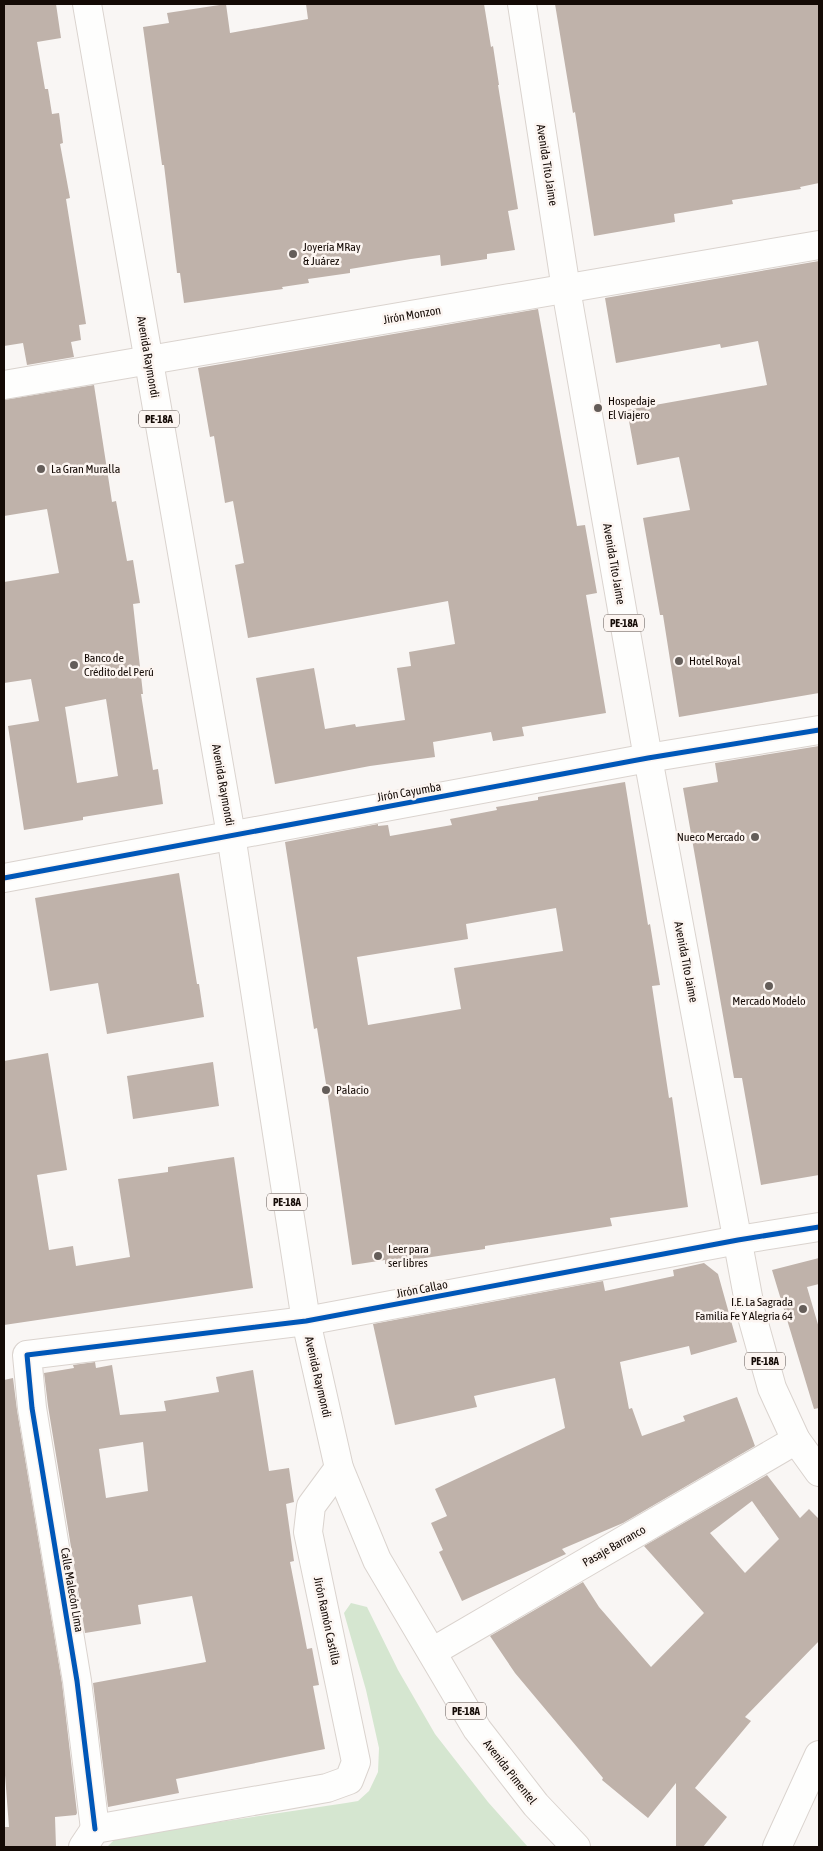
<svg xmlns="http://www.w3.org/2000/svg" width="823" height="1851" font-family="'Asap Condensed',sans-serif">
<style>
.green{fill:#d5e6d0}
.building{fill:#bfb2aa;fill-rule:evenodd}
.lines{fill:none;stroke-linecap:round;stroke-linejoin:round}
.minor-casing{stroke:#dad3ce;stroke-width:30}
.highway-casing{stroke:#dad3ce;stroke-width:30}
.minor{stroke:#fefefd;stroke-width:28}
.highway{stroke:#fefefd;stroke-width:28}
.cycleway-casing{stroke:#fcf5f1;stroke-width:8}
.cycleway{stroke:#0057b8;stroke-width:5}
.poi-dot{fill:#645d59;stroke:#fcf5f1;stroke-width:2}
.labels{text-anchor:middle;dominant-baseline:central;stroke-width:5;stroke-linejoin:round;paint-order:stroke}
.shield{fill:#fcf5f1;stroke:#5a504c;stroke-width:1}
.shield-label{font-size:11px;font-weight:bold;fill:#140a05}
.street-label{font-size:12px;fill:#140a05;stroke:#fcf5f1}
.poi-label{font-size:12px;fill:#140a05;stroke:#fcf5f1;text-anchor:start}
</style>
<rect width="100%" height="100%" fill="#f9f6f4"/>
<polygon class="green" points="351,1603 367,1607 398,1670 435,1734 488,1802 528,1847 107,1847 117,1837 135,1832 193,1826 346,1803 358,1801 369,1791 378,1772 379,1748 366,1690 344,1613"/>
<g class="building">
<polygon points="4,4 56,4 61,38 37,42 45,89 48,89 52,114 59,113 63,143 60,144 70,198 66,199 86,324 79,325 81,340 71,342 74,357 27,365 23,343 4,346"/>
<polygon points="226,4 230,33 308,19 306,4 484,4 491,47 493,46 499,85 498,85 518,209 508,211 515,250 487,254 487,259 441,266 440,255 411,259 350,269 350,273 308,279 309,283 282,287 283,289 184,303 180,273 177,273 164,165 162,165 143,27 169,23 167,13"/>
<polygon points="555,4 819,4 819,183 800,187 801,189 732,200 733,204 674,214 675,222 594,236 575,112 573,113"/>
<polygon points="819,261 819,693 679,717 663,615 660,615 643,518 690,510 679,457 637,465 627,410 767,385 758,341 721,348 720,344 616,363 605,298"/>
<polygon points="538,309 577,526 585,525 597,593 586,595 606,713 522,727 524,736 493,741 491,732 433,742 435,757 370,766 275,784 256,678 314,668 325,729 355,724 356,727 405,720 397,668 411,666 409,652 455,644 448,601 248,638 235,565 244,563 233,501 225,503 214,436 210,437 198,368"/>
<path d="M94,385L112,502L116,501L127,561L133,560L140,603L133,604L143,694H141L153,770L158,769L163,804L83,817V820L24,830L8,726L39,721L31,679L4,683V582L59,573L47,509L4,516V400ZM106,699L118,776L77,783L65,707Z"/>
<polygon points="819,746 819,1175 761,1185 742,1078 734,1078 683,788 718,782 715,763"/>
<path d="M625,782L648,925L650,924L660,985L652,986L669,1098L672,1097L688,1207L610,1218L612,1226L485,1246V1249L385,1264V1260L352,1265L327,1090L317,1028L314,1029L285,842L378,824V826L388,825L390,836L452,825L450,819L497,810L496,807L538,800V797ZM556,908L563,951L454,968L461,1009L368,1025L357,957L468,939L466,924Z"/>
<polygon points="179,873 197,984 199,984 204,1017 107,1034 98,983 50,991 35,898"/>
<polygon points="48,1053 67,1170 37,1175 49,1250 73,1246 76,1266 130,1257 118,1179 168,1172 168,1167 234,1157 253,1288 4,1325 4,1061"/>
<polygon points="213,1062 219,1106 133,1119 127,1076"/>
<polygon points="819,1258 819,1284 807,1287 819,1328 819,1408 814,1409 772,1270"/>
<polygon points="704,1263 718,1274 737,1342 691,1355 689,1346 620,1362 629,1409 632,1408 642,1436 685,1421 683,1416 737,1397 755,1446 623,1523 562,1549 566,1554 462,1601 439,1552 443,1550 431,1523 447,1516 435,1489 565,1428 555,1378 474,1396 477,1407 395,1425 373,1324 603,1281 605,1291 674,1276 673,1270"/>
<path d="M95,1362L96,1368L112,1365L120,1415L166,1411L164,1401L219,1392L216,1377L253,1370L269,1471L289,1468L294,1502L286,1504L294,1561L290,1562L307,1649L312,1648L319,1685L313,1686L325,1749L176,1779L179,1793L108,1807L93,1683L206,1662L192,1596L138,1605L141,1624L85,1633L48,1406L44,1373L74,1368L73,1365ZM143,1442L148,1491L106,1498L99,1449Z"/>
<polygon points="13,1378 17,1410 62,1683 77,1813 76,1815 55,1817 56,1847 4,1847 4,1827 9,1827 4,1762 4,1380"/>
<path d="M767,1475L800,1518L809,1509L819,1519V1641L745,1717L751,1721L695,1788L727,1817L703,1847H676V1783L648,1818L602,1780L603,1778L515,1673L490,1636L583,1582L599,1607L651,1667L704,1613L644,1546ZM752,1501L779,1539L745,1573L710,1533Z"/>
</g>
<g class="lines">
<g class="minor-casing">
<g id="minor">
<polyline points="4,385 819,245"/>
<polyline points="4,878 648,758 819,730"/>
<polyline points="432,1652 796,1440"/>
<polyline points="95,1829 77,1681 32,1408 27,1355 306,1321 738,1240 819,1227"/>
<polyline points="83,1847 95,1829 327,1788 349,1780 356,1762 308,1532 311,1506 339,1468"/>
<polyline points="777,1847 819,1755"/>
</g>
</g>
<g class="highway-casing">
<g id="highway">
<polyline points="87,4 231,835 306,1321 339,1468 377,1560 477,1729 536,1805 576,1847"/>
<polyline points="522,4 566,289 648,758 751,1313 772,1388 796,1440 819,1472"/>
</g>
</g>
<use href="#minor" class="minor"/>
<use href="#highway" class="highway"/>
<g class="cycleway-casing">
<g id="cycleway">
<polyline points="4,878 648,758 819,730"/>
<polyline points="95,1829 77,1681 32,1408 27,1355 306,1321 738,1240 819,1227"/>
</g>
</g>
<use href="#cycleway" class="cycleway"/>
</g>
<g class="poi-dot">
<circle cx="293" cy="254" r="5"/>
<circle cx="598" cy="408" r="5"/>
<circle cx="41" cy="469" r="5"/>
<circle cx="679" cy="661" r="5"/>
<circle cx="74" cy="665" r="5"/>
<circle cx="755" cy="837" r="5"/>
<circle cx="769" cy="986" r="5"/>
<circle cx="326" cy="1090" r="5"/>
<circle cx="378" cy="1256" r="5"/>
<circle cx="803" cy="1309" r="5"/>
</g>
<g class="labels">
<g class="shield">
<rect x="139" y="410.5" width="40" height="17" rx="4"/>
<rect x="604" y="614.5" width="40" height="17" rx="4"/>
<rect x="267" y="1193.5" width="40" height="17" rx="4"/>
<rect x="745" y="1352.5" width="40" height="17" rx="4"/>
<rect x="446" y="1702.5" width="40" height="17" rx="4"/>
</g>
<g class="shield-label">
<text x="159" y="419">PE-18A</text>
<text x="624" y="623">PE-18A</text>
<text x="287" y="1202">PE-18A</text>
<text x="765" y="1361">PE-18A</text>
<text x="466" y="1711">PE-18A</text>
</g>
<g class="street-label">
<text transform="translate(547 165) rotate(81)">Avenida Tito Jaime</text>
<text transform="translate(412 315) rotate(-10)">Jirón Monzon</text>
<text transform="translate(148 357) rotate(80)">Avenida Raymondi</text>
<text transform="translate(614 564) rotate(80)">Avenida Tito Jaime</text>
<text transform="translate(223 785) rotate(80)">Avenida Raymondi</text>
<text transform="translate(409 792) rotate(-10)">Jirón Cayumba</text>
<text transform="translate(686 962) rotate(79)">Avenida Tito Jaime</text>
<text transform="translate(422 1289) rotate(-11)">Jirón Callao</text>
<text transform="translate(318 1377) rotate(77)">Avenida Raymondi</text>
<text transform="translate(614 1546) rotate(-30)">Pasaje Barranco</text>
<text transform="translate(72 1590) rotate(80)">Calle Malecón Lima</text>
<text transform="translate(327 1621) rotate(78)">Jirón Ramón Castilla</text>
<text transform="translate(510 1772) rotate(52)">Avenida Pimentel</text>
</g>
<g class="poi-label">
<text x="303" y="247">Joyería MRay<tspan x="303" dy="14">&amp; Juárez</tspan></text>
<text x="608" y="401">Hospedaje<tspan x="608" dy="14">El Viajero</tspan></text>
<text x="51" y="469">La Gran Muralla</text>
<text x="84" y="658">Banco de<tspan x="84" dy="14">Crédito del Perú</tspan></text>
<text x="689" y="661">Hotel Royal</text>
<text x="745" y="837" text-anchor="end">Nueco Mercado</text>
<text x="769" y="1001" text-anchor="middle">Mercado Modelo</text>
<text x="336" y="1090">Palacio</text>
<text x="388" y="1249">Leer para<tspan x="388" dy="14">ser libres</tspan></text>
<text x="793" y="1302" text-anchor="end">I.E. La Sagrada<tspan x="793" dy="14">Familia Fe Y Alegria 64</tspan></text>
</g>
</g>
<rect width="823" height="1851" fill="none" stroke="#140a05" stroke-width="10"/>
</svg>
